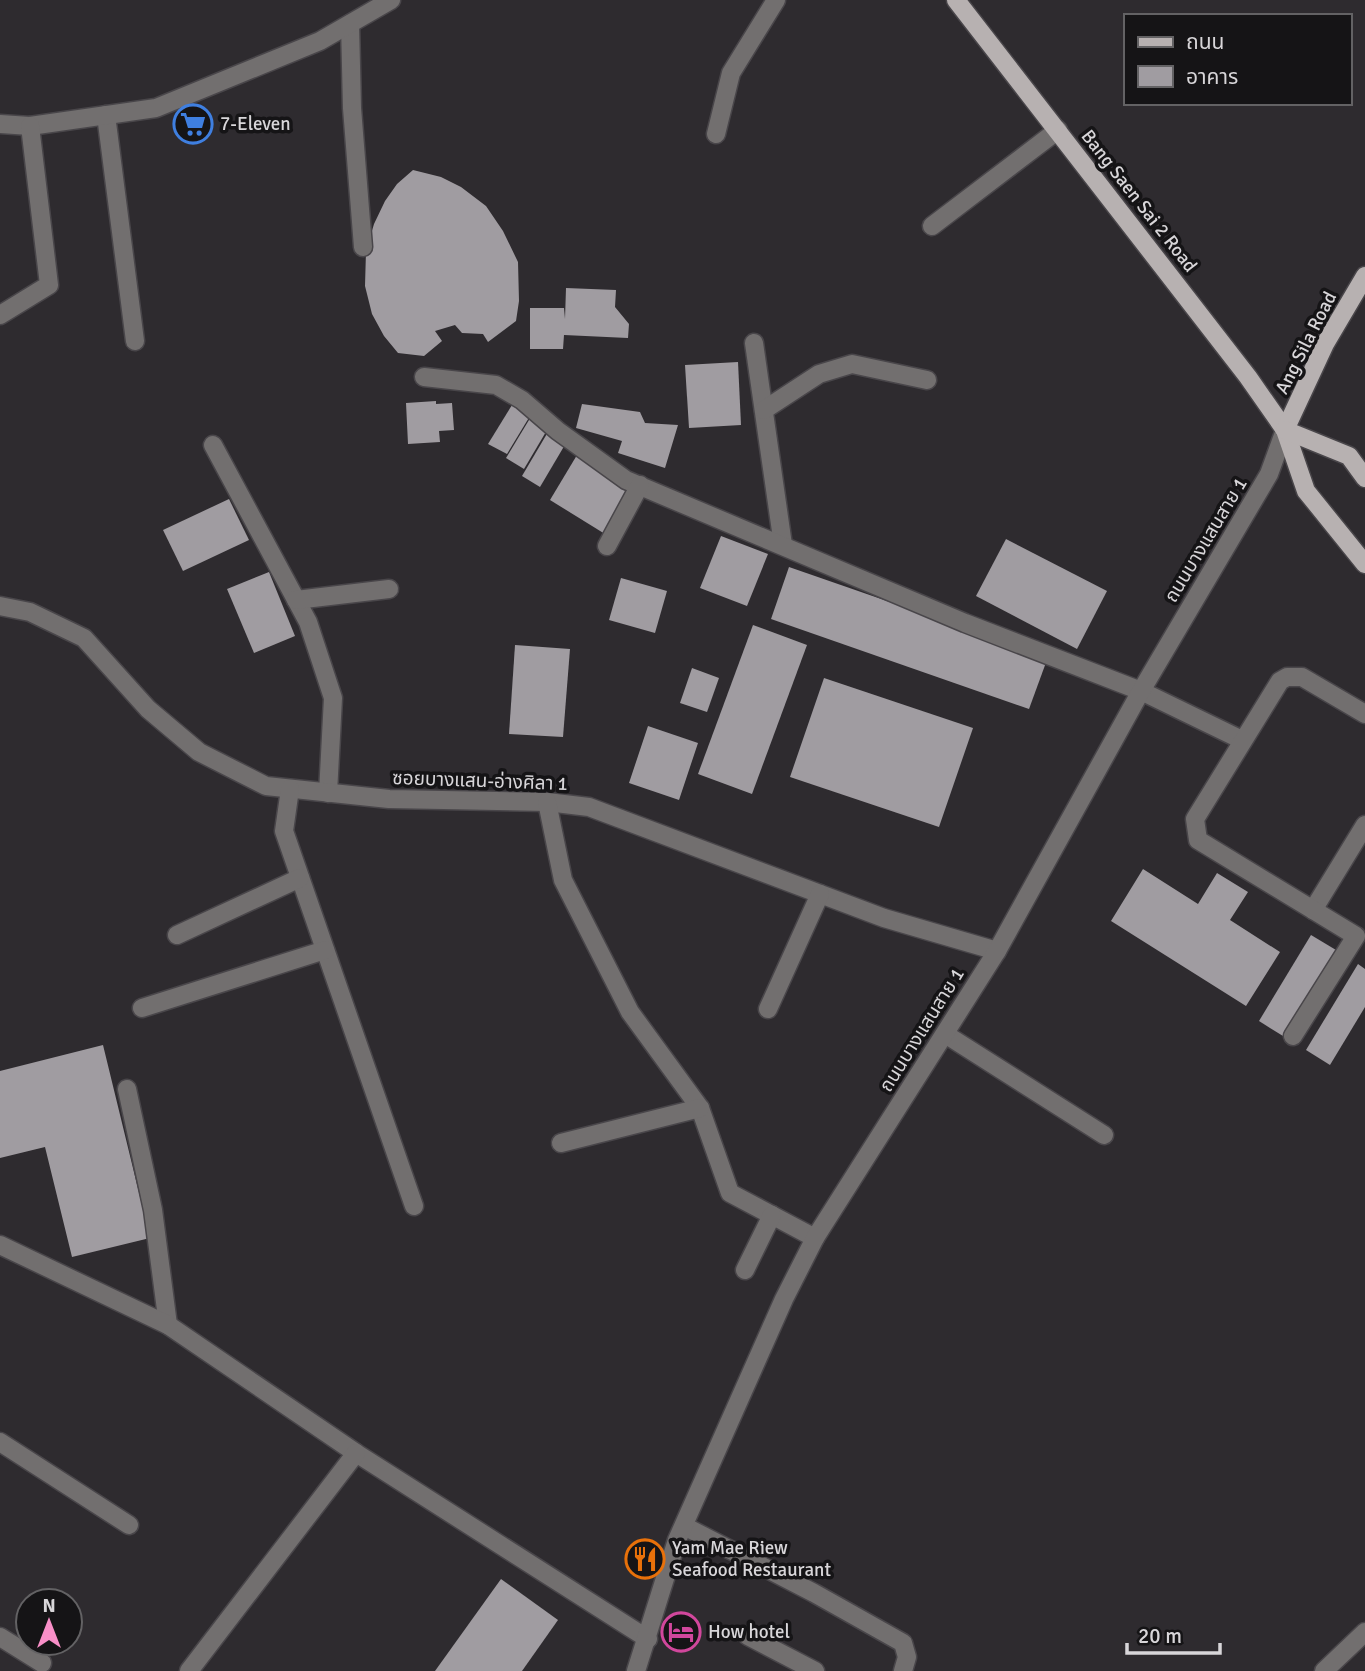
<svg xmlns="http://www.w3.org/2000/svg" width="1365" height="1671" font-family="Signika,'Noto Sans Thai',sans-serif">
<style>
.building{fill:#a09ca1}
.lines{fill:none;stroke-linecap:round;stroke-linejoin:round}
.minor-casing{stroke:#49464a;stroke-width:21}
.major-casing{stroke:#49464a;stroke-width:21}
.minor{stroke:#726f6f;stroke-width:18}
.major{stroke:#b7b1b1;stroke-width:18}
.labels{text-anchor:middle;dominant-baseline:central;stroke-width:7;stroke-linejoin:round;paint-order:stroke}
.poi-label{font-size:19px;fill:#d8d6d9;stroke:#151416;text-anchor:start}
.street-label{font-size:19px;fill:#d8d6d9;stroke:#151416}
</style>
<rect width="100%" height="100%" fill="#2e2b2f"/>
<g class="building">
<polygon points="413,170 441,177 461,187 486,206 503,231 518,262 519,301 516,321 488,342 483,334 462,333 455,325 435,331 442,341 424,356 398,353 384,336 372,314 365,286 366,251 374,224 385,201 397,184"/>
<polygon points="566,288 616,290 615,307 629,324 628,338 564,335 563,349 530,349 530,308 564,308 565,319"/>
<polygon points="738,362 741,425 689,428 685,365"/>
<polygon points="515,400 533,411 507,454 488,444"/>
<polygon points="436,401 436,404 452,403 454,430 439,431 440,442 408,444 406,403"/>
<polygon points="582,404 640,412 645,423 678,425 665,468 618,453 622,441 576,428"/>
<polygon points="532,415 550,425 524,469 506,458"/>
<polygon points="548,432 566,443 540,487 522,476"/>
<polygon points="577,455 633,489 605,534 550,500"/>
<polygon points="229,499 249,540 183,571 163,530"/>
<polygon points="721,536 768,554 747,606 700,588"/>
<polygon points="1006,539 1107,591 1077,649 976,596"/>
<polygon points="789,567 1048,657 1029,709 771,619"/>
<polygon points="269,572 295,636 254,653 227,589"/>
<polygon points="621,578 667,591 655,633 609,620"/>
<polygon points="753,625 807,645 752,794 698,774"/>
<polygon points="515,645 570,649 563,737 509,734"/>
<polygon points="692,668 719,678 707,712 680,703"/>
<polygon points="824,678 973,728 939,827 790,777"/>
<polygon points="648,726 698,743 679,800 629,783"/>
<polygon points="1143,869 1198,904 1217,873 1248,892 1230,920 1280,952 1246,1006 1111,921"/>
<polygon points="1311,935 1336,950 1283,1036 1259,1021"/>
<polygon points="1358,964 1365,969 1365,1007 1330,1065 1306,1050"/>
<polygon points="103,1045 150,1238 72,1257 45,1147 0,1158 0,1071"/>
<polygon points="501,1579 558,1620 522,1671 435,1671"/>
</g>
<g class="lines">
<g class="minor-casing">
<g id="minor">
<polyline points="350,24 352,108 363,247"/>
<polyline points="106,115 135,341"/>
<polyline points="0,124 30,126 156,108 320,41 391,0"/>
<polyline points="716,134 731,73 776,0"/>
<polyline points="932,226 1058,130"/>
<polyline points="0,315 49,285 30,126"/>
<polyline points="754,343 783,545"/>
<polyline points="424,377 496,385 522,400 558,431 626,480 965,623 1141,691 1242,740"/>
<polyline points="764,410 819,374 852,364 927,380"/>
<polyline points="213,445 308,622 333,698 328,793"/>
<polyline points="607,546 640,485"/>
<polyline points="296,600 389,589"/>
<polyline points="0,606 30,612 84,638 148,709 199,752 266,786 389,799 547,802 589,807 884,918 997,951"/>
<polyline points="290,789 284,831 414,1206"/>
<polyline points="547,802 563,880 630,1012 700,1108 730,1193 815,1238"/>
<polyline points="1313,910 1365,825"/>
<polyline points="177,935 300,878"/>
<polyline points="142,1008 325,950"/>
<polyline points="768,1009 820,894"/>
<polyline points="945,1034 1104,1135"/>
<polyline points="1293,1036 1356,936 1198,840 1195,819 1280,681 1287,677 1302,677 1365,714"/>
<polyline points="127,1089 153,1210 168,1325"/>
<polyline points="561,1143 700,1108"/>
<polyline points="0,1245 168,1325 356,1453 648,1639"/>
<polyline points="745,1270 772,1215"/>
<polyline points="0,1442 129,1525"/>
<polyline points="684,1526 814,1593 903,1643 907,1657 903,1671"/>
<polyline points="748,1636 815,1671"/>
<polyline points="0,1637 42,1663"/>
<polyline points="189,1671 356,1453"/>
<polyline points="636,1671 677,1540 784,1299 815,1238 997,951 1141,691 1269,474 1285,430"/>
<polyline points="1324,1671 1365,1632"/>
</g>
</g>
<g class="major-casing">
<g id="major">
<polyline points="956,0 1248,377 1285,430 1306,491 1365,564"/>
<polyline points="1285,430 1325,344 1365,276"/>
<polyline points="1285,430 1349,456 1365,478"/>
</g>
</g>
<use href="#minor" class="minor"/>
<use href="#major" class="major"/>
</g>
<defs>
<g id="supermarket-ring" transform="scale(2.0125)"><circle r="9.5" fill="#151416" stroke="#3f7fe0" stroke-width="1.5"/><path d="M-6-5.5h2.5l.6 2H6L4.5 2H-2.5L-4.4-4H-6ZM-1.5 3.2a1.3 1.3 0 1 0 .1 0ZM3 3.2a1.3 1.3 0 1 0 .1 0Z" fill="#3f7fe0"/></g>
<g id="restaurant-ring" transform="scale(2.0125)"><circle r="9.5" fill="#151416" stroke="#e8710a" stroke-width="1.5"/><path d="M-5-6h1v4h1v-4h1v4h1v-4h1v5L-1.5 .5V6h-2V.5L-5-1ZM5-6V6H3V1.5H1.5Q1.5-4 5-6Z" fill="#e8710a"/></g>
<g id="hotel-ring" transform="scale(2.0125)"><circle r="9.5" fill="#151416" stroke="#d1479c" stroke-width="1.5"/><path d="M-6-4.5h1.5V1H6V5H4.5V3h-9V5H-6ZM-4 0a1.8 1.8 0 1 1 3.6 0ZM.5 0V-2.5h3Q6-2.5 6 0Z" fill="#d1479c"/></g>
</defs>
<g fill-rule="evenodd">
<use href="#supermarket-ring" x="193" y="124"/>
<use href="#restaurant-ring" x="645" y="1559"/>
<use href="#hotel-ring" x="681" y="1632"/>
</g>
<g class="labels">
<g class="poi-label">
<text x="220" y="124">7-Eleven</text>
<text x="672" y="1548">Yam Mae Riew<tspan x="672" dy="22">Seafood Restaurant</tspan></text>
<text x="708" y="1632">How hotel</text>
</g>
<g class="street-label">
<text transform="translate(1139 201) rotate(52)">Bang Saen Sai 2 Road</text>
<text transform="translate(1306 343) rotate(-63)">Ang Sila Road</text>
<text transform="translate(1206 540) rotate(-59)">ถนนบางแสนสาย 1</text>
<text transform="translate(480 781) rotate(2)">ซอยบางแสน-อ่างศิลา 1</text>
<text transform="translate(922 1030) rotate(-58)">ถนนบางแสนสาย 1</text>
</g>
</g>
<rect x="1124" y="14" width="228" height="91" fill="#151416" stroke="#636264" stroke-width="2"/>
<rect x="1138" y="37" width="35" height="10" fill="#b7b1b1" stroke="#636264" stroke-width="2"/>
<text x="1186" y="49" font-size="21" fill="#d8d6d9">ถนน</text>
<rect x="1138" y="66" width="35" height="21" fill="#a09ca1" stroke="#636264" stroke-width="2"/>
<text x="1186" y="84" font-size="21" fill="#d8d6d9">อาคาร</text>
<g transform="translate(49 1622)"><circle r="33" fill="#151416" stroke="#636264" stroke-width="2"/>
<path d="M0-5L12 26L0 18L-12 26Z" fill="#f98fc8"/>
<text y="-10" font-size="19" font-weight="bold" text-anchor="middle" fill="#d8d6d9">N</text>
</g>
<path d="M1127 1643v10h93v-10" fill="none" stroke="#d8d6d9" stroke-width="3.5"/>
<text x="1138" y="1643" font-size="21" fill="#d8d6d9" stroke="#151416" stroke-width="5" paint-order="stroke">20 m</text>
</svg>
